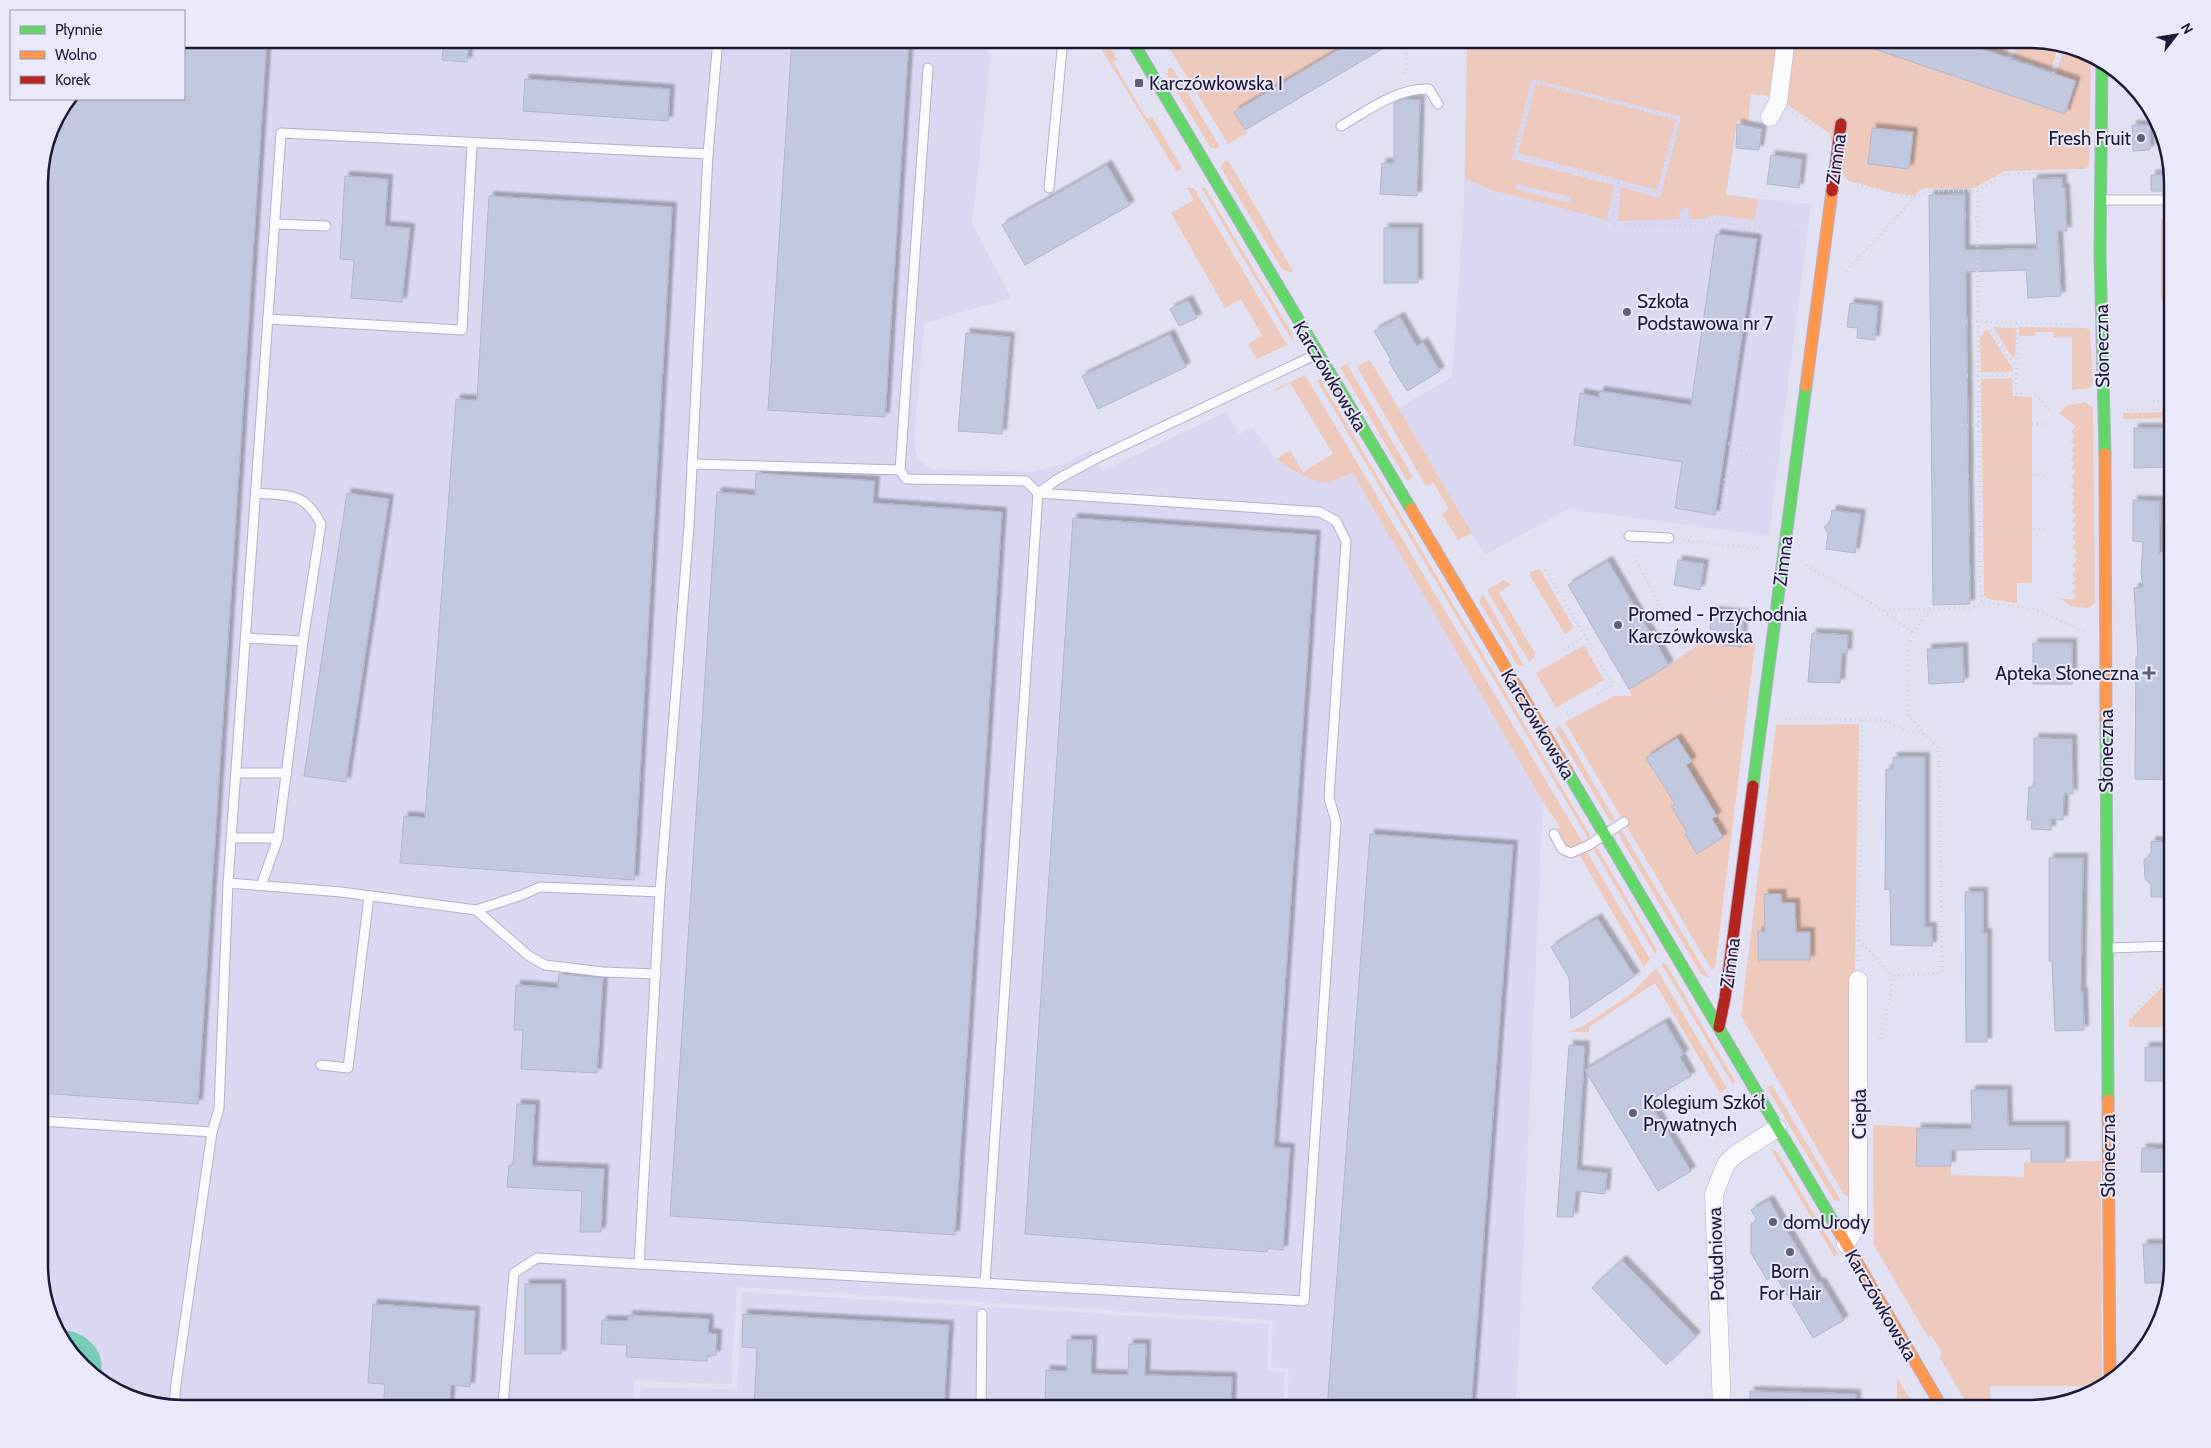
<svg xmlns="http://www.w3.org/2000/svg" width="2211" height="1448" font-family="Cabin,sans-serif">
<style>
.built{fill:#d9d7f2}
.green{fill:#efc8bc;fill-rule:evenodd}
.water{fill:#76cdb7}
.building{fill:#c1c7df;stroke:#b0b4ca;filter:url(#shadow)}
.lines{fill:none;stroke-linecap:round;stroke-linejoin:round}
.lane-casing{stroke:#b3b0c6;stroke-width:11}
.street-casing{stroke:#b3b0c6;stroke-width:19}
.fast-casing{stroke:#b3b0c6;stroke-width:13}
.slow-casing{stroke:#b3b0c6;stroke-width:13}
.jam-casing{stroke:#b3b0c6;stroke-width:13}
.path{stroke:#d2d2d8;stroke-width:3;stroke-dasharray:1 4;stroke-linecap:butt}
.lane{stroke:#fbfafd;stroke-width:9}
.street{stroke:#fbfafd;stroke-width:18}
.fast{stroke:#63d668;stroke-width:11}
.slow{stroke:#ff974d;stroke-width:11}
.jam{stroke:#b3261e;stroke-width:11}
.poi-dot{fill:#625f78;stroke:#eae9fa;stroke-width:2}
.labels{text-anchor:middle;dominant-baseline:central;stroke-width:4;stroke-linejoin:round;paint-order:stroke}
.poi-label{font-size:19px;fill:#1d1936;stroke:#eae9fa;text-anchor:start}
.street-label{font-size:19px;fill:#1d1936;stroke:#eae9fa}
.rim{fill:none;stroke:#1d1936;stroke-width:2.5}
</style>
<defs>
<filter id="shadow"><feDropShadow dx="4.5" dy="-4.5" stdDeviation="1" flood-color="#0004"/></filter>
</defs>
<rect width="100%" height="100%" fill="#e2e1f3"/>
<g class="built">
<polygon points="184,39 983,39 991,57 972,223 1011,298 924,323 914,440 918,460 931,469 1031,472 1064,464 1091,450 1102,471 1226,412 1239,434 1253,428 1276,459 1306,477 1327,482 1353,472 1543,802 1516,1409 1287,1409 1289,1369 1271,1367 1273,1320 737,1287 731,1384 634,1381 633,1409 183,1409 103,1385 58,1337 39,1274 39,174 50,127 69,99 184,99"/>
<polygon points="1467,46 1737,121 1726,195 1811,204 1769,536 1568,509 1485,555 1471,532 1399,408 1452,377 1464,205"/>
<polygon points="742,1292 1269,1324 1267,1371 1285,1372 1283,1409 639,1409 641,1388 737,1389"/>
</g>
<g class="green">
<polygon points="1095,39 1106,39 1117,59 1113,62 1147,119 1152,117 1182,168 1177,172"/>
<polygon points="1164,39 1356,39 1234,111 1247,133 1228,144"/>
<path d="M1404,39H1430C1426,49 1418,49 1407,49Z"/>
<path d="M1434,39H1778L1770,96L1751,94L1748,122L1737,121L1726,195L1758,199L1754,220L1715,215L1700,219H1689L1688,208L1679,210L1680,219L1618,221L1621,187L1660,198L1681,117L1532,79L1512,159L1614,185L1607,220L1488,189L1465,178L1467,46L1484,42L1434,40ZM1516,184L1570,197L1569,203L1515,189Z"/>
<polygon points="1791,39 1846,39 2065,114 2076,81 2056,74 2063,52 2091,59 2089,166 2084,169 2005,171 1974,188 1922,188 1915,196 1889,192 1849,181 1843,174 1829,133 1782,101"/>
<polygon points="1972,39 2011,39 2006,55 1971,43"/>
<polygon points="2019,39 2057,51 2051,70 2013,57"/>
<polygon points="1172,67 1220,147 1215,149 1210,147 1167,75 1168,69"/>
<polygon points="1536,83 1676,120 1657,190 1518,153"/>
<polygon points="1228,160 1294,273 1282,269 1221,168 1223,163"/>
<polygon points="1201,187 1205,188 1293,335 1293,342"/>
<polygon points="1187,188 1194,188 1287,345 1257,359 1248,344 1262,335 1241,299 1225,308 1171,213 1194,200"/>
<polygon points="2161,218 2172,219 2172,302 2164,302 2161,299"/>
<polygon points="1993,327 2016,328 2015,356 2012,357"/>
<polygon points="2019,327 2086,328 2090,330 2093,384 2090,388 2072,390 2072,337 2054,337 2054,332 2035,332 2035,336 2019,336"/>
<polygon points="1987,329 2012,367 2012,372 1981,372 1980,337"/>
<polygon points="1370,360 1472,533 1458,540 1442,514 1449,509 1433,482 1426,486 1357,367"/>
<polygon points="1347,364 1413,477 1407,481 1340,367"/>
<path d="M1305,375L1583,843L1577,847H1567L1558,829L1560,827L1543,802L1353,473C1345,475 1335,481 1327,482C1309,483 1290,467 1276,459L1290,450L1303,472L1333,454L1290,383L1276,391L1275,389Z"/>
<polygon points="2012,378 2013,396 2032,397 2032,583 2017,583 2017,603 1988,599 1984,595 1981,379"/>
<polygon points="1320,379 1590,835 1589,840 1317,381"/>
<polygon points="2085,402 2093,407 2095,603 2088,608 2070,606 2060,598 2073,600 2076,595 2072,592 2076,587 2072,584 2076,578 2072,575 2076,569 2072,566 2077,559 2074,557 2077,552 2072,548 2076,542 2072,538 2076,533 2072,530 2076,524 2072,521 2076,515 2072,512 2075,506 2071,504 2075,497 2072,495 2075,490 2071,487 2075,480 2071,477 2076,471 2071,468 2075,463 2071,460 2075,454 2071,451 2075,445 2071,442 2075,435 2071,432 2076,426 2059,413 2066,406"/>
<polygon points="2172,412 2172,418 2123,419 2123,413"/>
<polygon points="1540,569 1574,628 1565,634 1530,576 1530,572"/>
<polygon points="1504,580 1511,585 1499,593 1535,653 1534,658 1529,662 1487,590"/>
<polygon points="1483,594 1524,666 1517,665 1479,601"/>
<polygon points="1703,642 1740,647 1741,643 1755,644 1715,968 1711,969 1565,722 1614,696 1632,696 1629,689 1669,665"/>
<polygon points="1584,645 1604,680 1556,708 1536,673"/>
<polygon points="1859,724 1851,1189 1848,1196 1844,1195 1741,1016 1776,725"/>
<polygon points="1560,725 1615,820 1610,821 1555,729"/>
<polygon points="1621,829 1709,978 1701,974 1617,832"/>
<polygon points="1596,846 1657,950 1655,954 1593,848"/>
<polygon points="1587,852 1650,959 1644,967 1580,856"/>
<polygon points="1661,963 1666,964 1735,1081 1733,1085"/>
<polygon points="1656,968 1727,1088 1720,1093 1655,983 1589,1027 1589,1032 1570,1032 1585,1025 1631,994"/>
<polygon points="2165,984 2172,984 2172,1027 2129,1027 2129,1020"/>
<polygon points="1772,1085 1841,1201 1834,1200 1767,1088"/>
<polygon points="1873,1125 1917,1127 1916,1166 1951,1166 1951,1175 2024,1177 2024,1162 2101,1161 2102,1386 1990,1386 1991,1409 1970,1409 1939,1356 1942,1353 1932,1336 1928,1337 1874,1245"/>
<polygon points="1770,1148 1777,1152 1838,1254 1834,1256"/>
<polygon points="1897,1378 1914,1405 1910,1409 1897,1409"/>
</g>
<path class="water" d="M70,1331C93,1337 108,1357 99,1381L58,1337L56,1332Z"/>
<g class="building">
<polygon points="184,39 267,39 198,1104 39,1093 39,174 50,127 69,99 184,99"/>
<polygon points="444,39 470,39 467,62 442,60"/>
<polygon points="792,39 909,39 885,417 768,410"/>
<polygon points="1356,39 1399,39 1245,130 1234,112"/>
<polygon points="1855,39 1952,39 2076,81 2065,114 1854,42"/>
<polygon points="525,79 670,89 668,121 523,111"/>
<polygon points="1403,99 1420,100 1417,196 1380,194 1382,163 1394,163 1394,103"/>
<polygon points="1737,124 1762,129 1759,150 1736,148"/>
<polygon points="2132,125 2150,125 2150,150 2133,151"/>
<polygon points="1872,128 1913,132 1909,169 1868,164"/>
<polygon points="1771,155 1802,159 1799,188 1767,184"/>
<polygon points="1107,165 1130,205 1025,265 1002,225"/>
<polygon points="2169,174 2169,191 2151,191 2151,175"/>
<polygon points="345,176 388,179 385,226 410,228 402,302 351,298 354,260 340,259"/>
<polygon points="2062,178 2062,188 2065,188 2067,231 2058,231 2061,296 2028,298 2026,270 1966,272 1970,604 1933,605 1929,195 1965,194 1965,250 2037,249 2033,179"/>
<polygon points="489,196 672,207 634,880 400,863 404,816 425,818 456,399 477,400"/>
<rect x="1384" y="228" width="34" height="55"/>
<polygon points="1716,234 1757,239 1715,515 1675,508 1682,462 1574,445 1580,393 1598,397 1600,391 1691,405"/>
<polygon points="1188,300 1197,318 1179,326 1170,309"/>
<polygon points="1850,303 1878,306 1875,340 1857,338 1858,328 1847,327"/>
<polygon points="1400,317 1417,346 1423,342 1440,371 1407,391 1389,362 1391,360 1374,331"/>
<polygon points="966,333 1010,337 1002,434 958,431"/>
<polygon points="1170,334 1186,367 1098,409 1082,376"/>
<polygon points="2134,428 2165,428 2165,437 2172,437 2172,455 2166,455 2167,467 2134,468"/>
<polygon points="756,473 875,481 873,503 1002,512 955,1235 670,1216 717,492 755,495"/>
<polygon points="347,493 389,499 346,782 304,776"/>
<polygon points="2133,500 2160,501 2159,553 2172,553 2172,780 2135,779 2136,657 2138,657 2134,588 2143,587 2141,573 2143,542 2133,541"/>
<polygon points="1832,510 1861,514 1855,553 1826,549 1828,533 1824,527 1830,522"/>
<polygon points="1073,518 1316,535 1274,1147 1290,1148 1283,1250 1268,1248 1267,1252 1025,1234"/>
<polygon points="1678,560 1704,564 1700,590 1674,585"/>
<polygon points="1608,561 1669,665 1629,689 1568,585"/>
<polygon points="1712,611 1744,614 1741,647 1717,644 1718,630 1710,629"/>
<polygon points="1812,633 1848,635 1847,654 1842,653 1840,683 1808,682"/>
<rect x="2033" y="643" width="39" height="41"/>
<polygon points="1963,647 1964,682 1929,684 1927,649"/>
<polygon points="1677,738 1692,761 1686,765 1717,816 1712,819 1723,837 1697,854 1685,834 1687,832 1671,806 1675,804 1646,758"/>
<polygon points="2034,738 2072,739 2073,794 2064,794 2063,820 2051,819 2051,830 2031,829 2032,820 2027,820 2029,787 2034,787"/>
<polygon points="1893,757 1925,757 1925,927 1932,927 1932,946 1891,945 1890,890 1885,889 1886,769 1893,769"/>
<polygon points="1370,834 1513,845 1471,1409 1327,1409"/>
<polygon points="2151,841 2172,842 2172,897 2151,897 2151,885 2145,879 2144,860 2151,854"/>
<polygon points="2049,858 2083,858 2081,992 2083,992 2084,1030 2055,1031 2052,961 2049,961"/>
<polygon points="1965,892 1983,892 1983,933 1987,933 1987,1042 1966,1042"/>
<polygon points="1764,894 1781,894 1782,903 1795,903 1796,932 1810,932 1810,960 1758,960 1758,931 1765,932"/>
<polygon points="1597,918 1635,976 1571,1019 1569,978 1551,947"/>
<polygon points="559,974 603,978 597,1073 521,1069 523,1030 514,1030 516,985 558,988"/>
<polygon points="1665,1022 1684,1054 1680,1057 1691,1076 1649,1101 1691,1171 1658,1191 1585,1070"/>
<polygon points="1569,1045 1585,1046 1577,1170 1607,1173 1605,1194 1576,1191 1573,1217 1557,1217"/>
<rect x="2145" y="1047" width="27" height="34"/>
<polygon points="1971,1090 2007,1090 2008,1126 2065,1126 2065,1162 2031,1162 2031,1149 1951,1150 1951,1166 1916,1166 1917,1128 1972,1129"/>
<polygon points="517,1104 535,1105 532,1166 604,1169 601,1232 580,1232 582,1191 507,1187 509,1165 513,1165"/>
<polygon points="2142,1148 2172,1149 2172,1172 2141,1172"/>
<polygon points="1769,1200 1818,1283 1821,1282 1844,1320 1813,1338 1775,1275 1767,1280 1751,1253 1751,1224 1757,1220 1751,1210"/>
<polygon points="2143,1244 2172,1244 2172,1265 2167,1283 2145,1283"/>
<polygon points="1622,1260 1696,1336 1666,1365 1592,1288"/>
<rect x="525" y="1284" width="36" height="70"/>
<polygon points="373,1304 475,1311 470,1387 451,1385 449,1409 383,1409 385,1384 368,1383"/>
<polygon points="743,1314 949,1325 944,1409 754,1409 757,1348 742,1347"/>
<polygon points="628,1315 709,1319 708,1333 717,1334 716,1355 707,1355 707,1361 626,1357 627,1345 601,1344 602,1320 628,1321"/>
<polygon points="1067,1340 1092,1340 1091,1374 1128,1375 1129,1344 1146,1344 1145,1375 1232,1377 1231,1409 1045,1409 1046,1370 1067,1371"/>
<polygon points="1750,1391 1856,1394 1856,1409 1750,1409"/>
</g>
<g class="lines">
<g class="lane-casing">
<g id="lane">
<polyline points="718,39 708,154 689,526 660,892 639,1264 1304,1301 1336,822 1329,798 1346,541 1336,521 1320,512 1038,493 1026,481 906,479 900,470 928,68"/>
<polyline points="2106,65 2119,76"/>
<path d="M1341,126C1369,110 1396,88 1429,89L1438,104"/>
<polyline points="1049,188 1063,39"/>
<polyline points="2101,200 2172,200"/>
<polyline points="275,224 326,226"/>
<polyline points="268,319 462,330 472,144"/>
<polyline points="692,464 900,470"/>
<polyline points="1038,493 1058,479 1097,458 1317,354"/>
<polyline points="1629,536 1669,538"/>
<path d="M246,638L303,641L321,524C304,491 289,496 256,493"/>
<polyline points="236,773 287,773"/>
<polyline points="1554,834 1562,849 1571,853 1589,845 1624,822"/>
<polyline points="232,838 278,838"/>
<polyline points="228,883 341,892 476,910 522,895 540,887 660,892"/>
<polyline points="261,886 278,838 303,641"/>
<polyline points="476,910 529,956 545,965 603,972 656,974"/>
<polyline points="2110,948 2172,946"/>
<polyline points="321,1065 348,1068 369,896"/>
<polyline points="39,1121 212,1132 176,1384 174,1407"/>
<polyline points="212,1132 219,1109 228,883 281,133 708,154"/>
<polyline points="985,1283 1038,493"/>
<polyline points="503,1405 514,1273 537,1258 639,1264"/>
<polyline points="981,1409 982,1314"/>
</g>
</g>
<g class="street-casing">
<g id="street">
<polyline points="1770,117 1778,102 1786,39"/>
<polyline points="1846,1244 1858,1221 1858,980"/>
<polyline points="1722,1409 1714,1194 1726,1164 1735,1155 1777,1128"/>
</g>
</g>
<g class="fast-casing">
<g id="fast">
<polyline points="1131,39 1411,509"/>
<polyline points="2102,61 2100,254 2105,454"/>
<polyline points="2106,720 2108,1100"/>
<polyline points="1567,771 1834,1223"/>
<polyline points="1753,786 1806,386"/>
</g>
</g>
<g class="slow-casing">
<g id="slow">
<polyline points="1806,386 1832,191"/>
<polyline points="2105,454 2106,720"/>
<polyline points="1411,509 1567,771"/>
<polyline points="2108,1100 2110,1381"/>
<polyline points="1834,1223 1943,1409"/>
</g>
</g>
<g class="jam-casing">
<g id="jam">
<polyline points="1832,191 1841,124"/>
<polyline points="1719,1027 1725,998 1753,786"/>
</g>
</g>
<g class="path">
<polyline points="1402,39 1408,65 1403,76"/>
<polyline points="1966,44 1968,39"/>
<polyline points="2009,58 2016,39"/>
<polyline points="2053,73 2061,49"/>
<polyline points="1793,112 1817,128"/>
<polyline points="1618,183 1515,155 1534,81 1678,119 1658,194 1618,183 1613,225 1698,226 1709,222 1717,222 1805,231"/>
<polyline points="1857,185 1914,198"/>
<polyline points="1977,191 1980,578 1982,605"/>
<polyline points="1569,200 1614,213"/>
<polyline points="1965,216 1977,217"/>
<polyline points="1966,266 1977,266"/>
<polyline points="1846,271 1915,198 1930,191 1977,191 2005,174 2077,172"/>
<polyline points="1966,321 2078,325"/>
<polyline points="1984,322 2016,367"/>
<polyline points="2017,323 2016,394 2038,396 2049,410"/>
<polyline points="1967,376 2021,375"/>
<polyline points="2153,401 2160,401 2160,409"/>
<polyline points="2127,409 2172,409"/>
<polyline points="1967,425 2047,424"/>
<polyline points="1741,453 1773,459"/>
<polyline points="1968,476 2047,475"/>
<polyline points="1720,520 1725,480 1738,467 1743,445 1726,443"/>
<polyline points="1969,531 2048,529"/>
<polyline points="1683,540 1762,549"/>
<polyline points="1633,556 1714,702"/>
<polyline points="1806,565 1883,610 1969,608 1990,603 2034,609 2084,631"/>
<polyline points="1546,570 1613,684 1594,696"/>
<polyline points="1969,578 1980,578"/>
<polyline points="1883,611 1913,633 1908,646 1908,715 1925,734"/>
<polyline points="1913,633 1930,609"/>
<polyline points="1564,650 1585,637"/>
<polyline points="1567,712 1583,715 1591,765"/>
<polyline points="1583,715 1714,702 1742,705"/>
<polyline points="1785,719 1882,720 1907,731 1925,734 1939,749 1942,973 1892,976 1858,939 1862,719"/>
<polyline points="1858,961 1858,940"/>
<polyline points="2132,1013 2172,973"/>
<polyline points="1880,1039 1891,996 1892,976"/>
<polyline points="1656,1086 1663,1096 1679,1086 1712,1107 1730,1097 1728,1093 1731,1091"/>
<polyline points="1668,1133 1712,1107"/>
</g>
<use href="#lane" class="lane"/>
<use href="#street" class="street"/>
<use href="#fast" class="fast"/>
<use href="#slow" class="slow"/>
<use href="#jam" class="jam"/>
</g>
<g class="poi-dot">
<rect x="1134" y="78" width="10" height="10" rx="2.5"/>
<circle cx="2141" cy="138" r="5"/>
<circle cx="1627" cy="312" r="5"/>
<circle cx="1618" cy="625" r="5"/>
<path d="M2146.5 665.5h5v5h5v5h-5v5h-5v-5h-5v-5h5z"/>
<circle cx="1633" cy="1113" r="5"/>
<circle cx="1773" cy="1222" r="5"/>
<circle cx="1790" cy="1252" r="5"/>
</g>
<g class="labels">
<g class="poi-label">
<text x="1149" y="83">Karczówkowska I</text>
<text x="2131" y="138" text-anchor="end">Fresh Fruit</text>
<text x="1637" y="301">Szkoła<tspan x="1637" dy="22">Podstawowa nr 7</tspan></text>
<text x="1628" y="614">Promed - Przychodnia<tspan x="1628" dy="22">Karczówkowska</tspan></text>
<text x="2139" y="673" text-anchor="end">Apteka Słoneczna</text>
<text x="1643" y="1102">Kolegium Szkół<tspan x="1643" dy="22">Prywatnych</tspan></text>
<text x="1783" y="1222">domUrody</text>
<text x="1790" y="1271" text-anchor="middle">Born<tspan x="1790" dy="22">For Hair</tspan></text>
</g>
<g class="street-label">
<text transform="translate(1836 159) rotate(-82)">Zimna</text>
<text transform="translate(2102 346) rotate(-91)">Słoneczna</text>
<text transform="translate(1330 376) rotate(59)">Karczówkowska</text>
<text transform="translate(1783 561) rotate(-83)">Zimna</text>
<text transform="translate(1538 724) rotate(59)">Karczówkowska</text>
<text transform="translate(2106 751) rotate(-90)">Słoneczna</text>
<text transform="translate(1730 963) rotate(-82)">Zimna</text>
<text transform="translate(1859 1114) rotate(-90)">Ciepła</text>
<text transform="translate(2108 1156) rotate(-90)">Słoneczna</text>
<text transform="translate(1716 1254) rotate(-92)">Południowa</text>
<text transform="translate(1881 1305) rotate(60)">Karczówkowska</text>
</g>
</g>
<path d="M0 0H2211V1448H0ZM183 48H2029A135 135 0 0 1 2164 183V1265A135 135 0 0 1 2029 1400H183A135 135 0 0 1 48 1265V183A135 135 0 0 1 183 48Z" fill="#eae9fa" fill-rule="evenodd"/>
<path class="rim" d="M183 48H2029A135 135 0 0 1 2164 183V1265A135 135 0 0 1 2029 1400H183A135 135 0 0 1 48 1265V183A135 135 0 0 1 183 48Z"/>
<rect x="10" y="10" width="175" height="90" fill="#eae9fa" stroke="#9896ac"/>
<rect x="20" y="26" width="25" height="8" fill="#63d668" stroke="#9896ac"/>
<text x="55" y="35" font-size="15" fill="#1d1936">Płynnie</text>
<rect x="20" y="51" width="25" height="8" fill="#ff974d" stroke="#9896ac"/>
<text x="55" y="60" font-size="15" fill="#1d1936">Wolno</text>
<rect x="20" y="76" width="25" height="8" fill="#b3261e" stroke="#9896ac"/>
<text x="55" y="85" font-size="15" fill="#1d1936">Korek</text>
<g transform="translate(2176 35) rotate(59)" stroke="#eae9fa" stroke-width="4" paint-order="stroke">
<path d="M0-4L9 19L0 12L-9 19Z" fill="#1d1936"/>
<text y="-8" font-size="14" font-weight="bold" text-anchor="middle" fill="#1d1936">N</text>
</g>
</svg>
